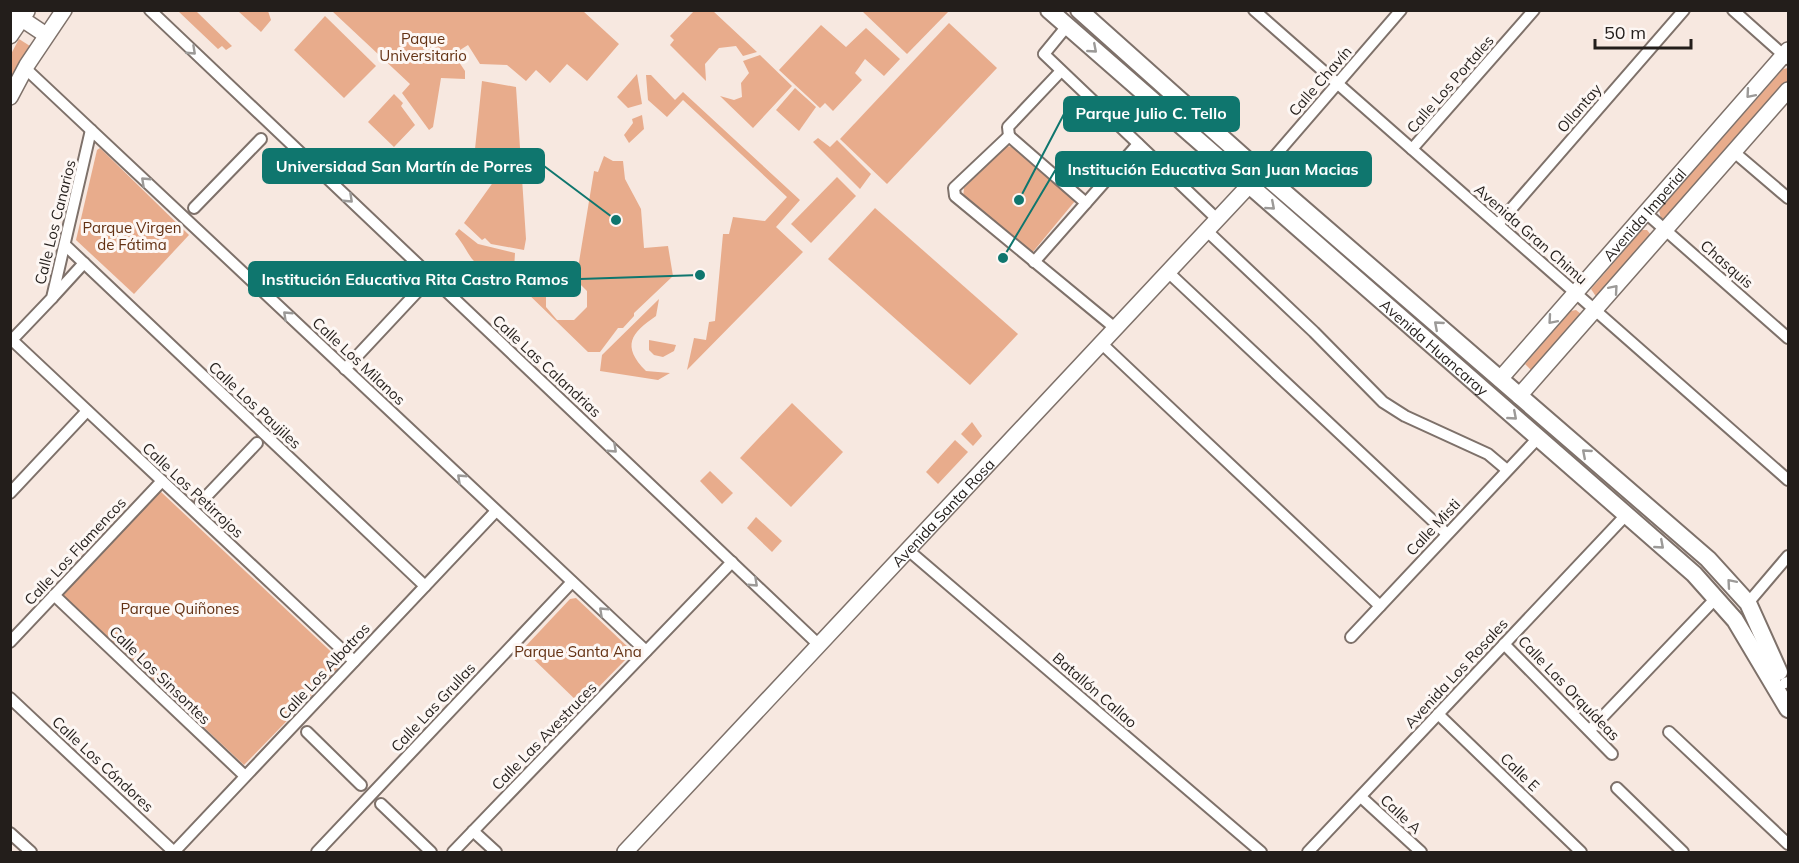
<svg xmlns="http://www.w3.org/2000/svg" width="1799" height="863" font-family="Mulish,sans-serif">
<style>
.green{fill:#e8ac8c}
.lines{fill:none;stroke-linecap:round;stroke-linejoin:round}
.street-casing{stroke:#7e716a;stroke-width:14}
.secondary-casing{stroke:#7e716a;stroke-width:18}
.primary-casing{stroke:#7e716a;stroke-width:20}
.street{stroke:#fff;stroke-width:10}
.secondary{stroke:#fff;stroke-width:15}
.primary{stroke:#fff;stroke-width:16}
.oneway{stroke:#9c9a98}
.labels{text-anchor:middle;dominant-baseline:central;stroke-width:6;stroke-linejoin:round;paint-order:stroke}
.park-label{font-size:15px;fill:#633113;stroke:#fdf7f4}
.street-label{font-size:15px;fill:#231e1b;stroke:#fdf7f4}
.leader{fill:none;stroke:#0f766e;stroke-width:2}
.callout-dot{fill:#0f766e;stroke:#fdf7f4;stroke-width:2}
.callout{fill:#0f766e;stroke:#0f766e;stroke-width:2}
.callout-label{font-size:16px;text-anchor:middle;font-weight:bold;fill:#fff}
</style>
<rect width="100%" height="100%" fill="#f7e8e0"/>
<g class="green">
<polygon points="178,11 196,11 232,46 226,50 222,46 218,49"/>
<polygon points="238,11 268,11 271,20 261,32"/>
<polygon points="332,11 583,11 619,44 587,81 567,64 550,83 536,70 526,81 507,65 480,64 468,45 460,50 462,56 457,59 465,71 465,79 441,78 433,127 429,130 402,93 410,84"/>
<polygon points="694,11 713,11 757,52 743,56 736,46 719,48 705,64 706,81 670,45 674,40 670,36"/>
<polygon points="862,11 949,11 907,54"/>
<polygon points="325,16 376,66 344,98 294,50"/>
<polygon points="949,23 997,68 887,184 840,139"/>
<polygon points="821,25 846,47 866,28 900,59 884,76 865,59 855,73 862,80 833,111 825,103 820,108 779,70"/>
<polygon points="19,39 30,46 11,82 11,54"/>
<polygon points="760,55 792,86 753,128 720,96 734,100 742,97 741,83 749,73 743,61"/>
<polygon points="1788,68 1788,83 1665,221 1661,219 1659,210 1783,69"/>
<polygon points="637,74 642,104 628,108 617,97"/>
<polygon points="646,75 651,75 675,100 683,92 800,200 776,227 803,252 687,370 694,338 706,340 709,322 715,321 723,234 729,234 733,217 765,221 787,197 683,100 667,117 648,100"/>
<polygon points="482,81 516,87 526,239 524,250 491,244 485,238 482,240 464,223 499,174 475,149"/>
<polygon points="795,88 816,107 799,131 776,110"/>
<polygon points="394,94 403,103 401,106 415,125 394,147 368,122"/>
<polygon points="642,115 644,129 629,143 624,135 633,123 632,119"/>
<polygon points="818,138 830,147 837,140 871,174 860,189 813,142"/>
<polygon points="1007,146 1013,147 1075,201 1032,253 963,198 964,188"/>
<polygon points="100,148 189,235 134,294 76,240 97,150"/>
<polygon points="604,156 613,161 623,161 625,179 641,209 644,248 668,246 673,276 634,313 634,316 623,328 618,328 600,352 588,352 523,289 546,291 546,307 557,320 574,320 587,307 587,291 576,280 594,171 598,172"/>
<polygon points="837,177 856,196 811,243 791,224"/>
<polygon points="875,208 1018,334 970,385 828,259"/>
<path d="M459,229L478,244L515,253L514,270C503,268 484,269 475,262C469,257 462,241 455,234Z"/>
<polygon points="1642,230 1647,230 1651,235 1597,298 1591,289"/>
<path d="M659,299L656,316C631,333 621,346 646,371L670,373L658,380L600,371L602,355Z"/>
<polygon points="1576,310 1581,314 1581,321 1534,373 1525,364 1571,311"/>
<polygon points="649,340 676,345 674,351 663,357 654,355 649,350"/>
<polygon points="792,403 843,452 791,507 740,458"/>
<polygon points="972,422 982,436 973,446 961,434"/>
<polygon points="955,440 968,452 938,484 926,472"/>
<polygon points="710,471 733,493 722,504 700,481"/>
<polygon points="160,491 343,663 244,765 63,595"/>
<polygon points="756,517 782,541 772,552 747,528"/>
<polygon points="576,598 629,648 630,655 581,705 523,649 570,599"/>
</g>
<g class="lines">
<g class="street-casing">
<g id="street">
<polyline points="150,10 819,645"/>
<polyline points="1254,10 1788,480"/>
<polyline points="1733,10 1788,59"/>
<polyline points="1067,26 1044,54 1217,219"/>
<polyline points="25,68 646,651"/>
<polyline points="1009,136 954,188 955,196 1115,328"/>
<polyline points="1009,136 1086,203"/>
<polyline points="1009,136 1008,127 1061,71"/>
<polyline points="1412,149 1534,10"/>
<polyline points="1734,152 1788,198"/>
<polyline points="1261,172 1401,10"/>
<polyline points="194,208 261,139"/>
<polyline points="1646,213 1788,338"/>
<polyline points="1498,224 1684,10"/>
<polyline points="1207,231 1314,332 1383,402 1405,416 1488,454 1507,470"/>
<polyline points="65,245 425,586"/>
<polyline points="1034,262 1138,144"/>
<polyline points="1168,272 1447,534"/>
<polyline points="52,298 84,263"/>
<polyline points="12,340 354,661"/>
<polyline points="10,342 52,298 91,130"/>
<polyline points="1101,343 1380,606"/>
<polyline points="345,369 431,277"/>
<polyline points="10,493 87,411"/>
<polyline points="200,503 257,443"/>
<polyline points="908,550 1261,852"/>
<polyline points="54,595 245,776"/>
<polyline points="1748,603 1788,556"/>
<polyline points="1351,637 1538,438"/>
<polyline points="10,642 162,481"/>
<polyline points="1504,644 1612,754"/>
<polyline points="1785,683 1788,682"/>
<polyline points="10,698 174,852"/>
<polyline points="1438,714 1581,852"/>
<polyline points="1590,730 1717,597"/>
<polyline points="307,732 361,785"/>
<polyline points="1669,732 1788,844"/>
<polyline points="1617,788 1683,852"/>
<polyline points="1361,797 1421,852"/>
<polyline points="381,804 431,852"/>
<polyline points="473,831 496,852"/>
<polyline points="10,833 31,852"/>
<polyline points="174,852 496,511"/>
<polyline points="317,852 572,582"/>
<polyline points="453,852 732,562"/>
<polyline points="1308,852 1626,515"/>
</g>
</g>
<g class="secondary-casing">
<g id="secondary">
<polyline points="10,11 46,35"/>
<polyline points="10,36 27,11"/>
<polyline points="10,97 27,65 64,10"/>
<path id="s1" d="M1500,379L1788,50"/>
<polyline points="1519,396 1788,90"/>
<path id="s2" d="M625,852L1256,178"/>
</g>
</g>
<g class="primary-casing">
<g id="primary">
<path id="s3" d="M1049,10L1694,574L1735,620L1788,709"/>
<polyline points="1079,10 1248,161 1708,559 1748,603 1779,672"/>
</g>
</g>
<use href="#street" class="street"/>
<use href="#secondary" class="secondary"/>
<use href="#primary" class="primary"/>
</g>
<defs><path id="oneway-chevron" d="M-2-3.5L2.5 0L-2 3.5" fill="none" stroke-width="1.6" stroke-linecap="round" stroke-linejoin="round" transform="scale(1.5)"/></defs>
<g class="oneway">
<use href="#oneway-chevron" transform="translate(1093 49) rotate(41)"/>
<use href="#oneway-chevron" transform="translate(192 51) rotate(43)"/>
<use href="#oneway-chevron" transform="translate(1750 94) rotate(131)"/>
<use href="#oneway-chevron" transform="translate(145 181) rotate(-137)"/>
<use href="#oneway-chevron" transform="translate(349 199) rotate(43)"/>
<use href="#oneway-chevron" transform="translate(1271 206) rotate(41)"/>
<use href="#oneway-chevron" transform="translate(1614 289) rotate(-49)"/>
<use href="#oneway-chevron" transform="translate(287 315) rotate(-137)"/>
<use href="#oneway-chevron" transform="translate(1552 320) rotate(131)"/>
<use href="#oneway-chevron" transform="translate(1438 325) rotate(-139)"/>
<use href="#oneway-chevron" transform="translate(1513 416) rotate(41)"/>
<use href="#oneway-chevron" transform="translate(613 449) rotate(43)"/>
<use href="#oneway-chevron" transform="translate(1586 453) rotate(-139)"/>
<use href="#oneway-chevron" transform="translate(461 478) rotate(-137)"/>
<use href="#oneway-chevron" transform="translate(1660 545) rotate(41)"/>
<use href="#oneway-chevron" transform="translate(754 583) rotate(43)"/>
<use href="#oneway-chevron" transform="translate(1731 583) rotate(-131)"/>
<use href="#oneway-chevron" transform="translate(603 611) rotate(-137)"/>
</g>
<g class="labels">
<g class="park-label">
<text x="423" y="38">Paque<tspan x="423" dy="17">Universitario</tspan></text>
<text x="132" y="227">Parque Virgen<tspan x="132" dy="17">de Fátima</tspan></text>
<text x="180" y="608">Parque Quiñones</text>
<text x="578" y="651">Parque Santa Ana</text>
</g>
<g class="street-label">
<text transform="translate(1320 81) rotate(-49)">Calle Chavín</text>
<text transform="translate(1450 84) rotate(-49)">Calle Los Portales</text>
<text transform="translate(1579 108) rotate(-49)">Ollantay</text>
<text stroke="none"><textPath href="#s1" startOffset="219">Avenida Imperial</textPath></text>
<text transform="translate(55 222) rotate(-76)">Calle Los Canarios</text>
<text transform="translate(1531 234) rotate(41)">Avenida Gran Chimu</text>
<text transform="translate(1727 264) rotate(41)">Chasquis</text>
<text stroke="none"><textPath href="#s3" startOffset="512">Avenida Huancaray</textPath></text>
<text transform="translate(359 361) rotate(43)">Calle Los Milanos</text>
<text transform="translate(547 366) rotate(43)">Calle Las Calandrias</text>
<text transform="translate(255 405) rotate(43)">Calle Los Paujiles</text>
<text transform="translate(193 490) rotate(43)">Calle Los Petirrojos</text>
<text stroke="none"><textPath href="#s2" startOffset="465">Avenida Santa Rosa</textPath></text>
<text transform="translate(1433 527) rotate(-47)">Calle Misti</text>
<text transform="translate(75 551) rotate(-47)">Calle Los Flamencos</text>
<text transform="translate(324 671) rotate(-47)">Calle Los Albatros</text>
<text transform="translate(1456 673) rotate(-47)">Avenida Los Rosales</text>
<text transform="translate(160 675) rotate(44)">Calle Los Sinsontes</text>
<text transform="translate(1569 688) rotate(46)">Calle Las Orquídeas</text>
<text transform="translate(1095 690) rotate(41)">Batallón Callao</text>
<text transform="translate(433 707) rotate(-47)">Calle Las Grullas</text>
<text transform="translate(544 736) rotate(-46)">Calle Las Avestruces</text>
<text transform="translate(103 764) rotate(43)">Calle Los Cóndores</text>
<text transform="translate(1520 772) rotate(44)">Calle E</text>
<text transform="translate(1401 814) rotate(43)">Calle A</text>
</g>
</g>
<path class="leader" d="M1019 200L1064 114M616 220L544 166M1003 258L1056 169M700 275L580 279"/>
<g class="callout-dot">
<circle cx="1019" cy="200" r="6"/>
<circle cx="616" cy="220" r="6"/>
<circle cx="1003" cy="258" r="6"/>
<circle cx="700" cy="275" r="6"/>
</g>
<g class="callout">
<rect x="1064" y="97" width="175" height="34" rx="6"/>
<rect x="263" y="149" width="281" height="34" rx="6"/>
<rect x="1056" y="152" width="315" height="34" rx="6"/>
<rect x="249" y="262" width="331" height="34" rx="6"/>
</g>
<g class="callout-label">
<text x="1151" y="119">Parque Julio C. Tello</text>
<text x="404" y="172">Universidad San Martín de Porres</text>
<text x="1213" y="175">Institución Educativa San Juan Macias</text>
<text x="415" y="285">Institución Educativa Rita Castro Ramos</text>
</g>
<rect width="1799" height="863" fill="none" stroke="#231e1b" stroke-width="24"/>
<path d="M1595 39v9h96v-9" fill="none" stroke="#231e1b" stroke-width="3"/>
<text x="1604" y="39" font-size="18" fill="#231e1b" stroke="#fdf7f4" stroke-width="4.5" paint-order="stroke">50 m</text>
</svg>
